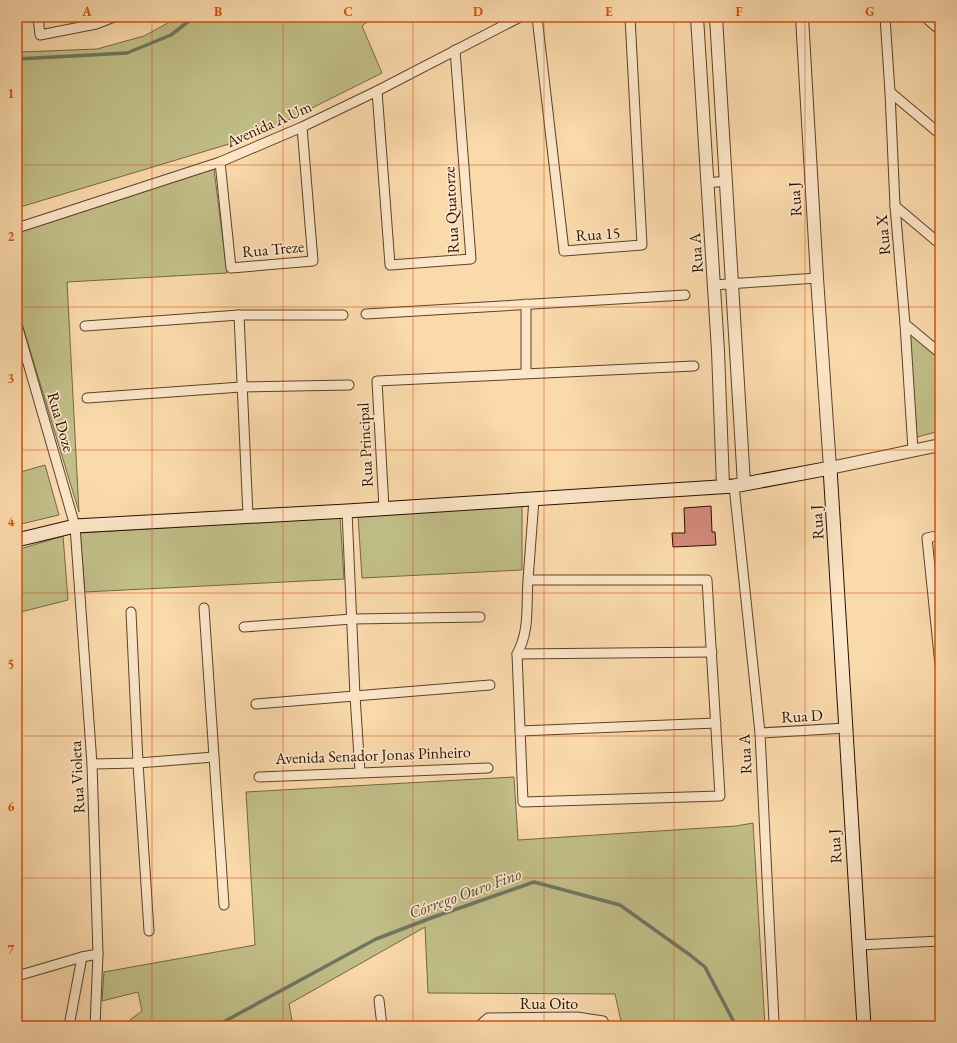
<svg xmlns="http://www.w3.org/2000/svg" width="957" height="1043" font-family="'EB Garamond',serif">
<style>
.green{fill:#c1be87;stroke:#736744}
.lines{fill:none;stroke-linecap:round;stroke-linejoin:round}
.stream{stroke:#6e7664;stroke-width:3.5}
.building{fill:#d58a7d;stroke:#251000}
.minor-casing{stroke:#5a422b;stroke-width:11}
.tertiary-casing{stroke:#5a422b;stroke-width:14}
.secondary-casing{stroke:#251000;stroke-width:15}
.minor{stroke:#fce6c8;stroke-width:9}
.tertiary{stroke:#fce6c8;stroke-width:12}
.secondary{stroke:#fce6c8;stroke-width:13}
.grid{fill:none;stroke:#d4520b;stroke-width:1;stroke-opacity:0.55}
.labels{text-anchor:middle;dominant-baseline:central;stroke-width:3.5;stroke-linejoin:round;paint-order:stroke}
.street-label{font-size:16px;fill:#251000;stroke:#fce6c8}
.water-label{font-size:17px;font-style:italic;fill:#504c3a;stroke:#fce6c8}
.neatline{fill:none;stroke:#d4520b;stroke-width:1.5}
.grid-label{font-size:13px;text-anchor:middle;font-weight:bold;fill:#d4520b}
</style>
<rect width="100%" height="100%" fill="#fad9ab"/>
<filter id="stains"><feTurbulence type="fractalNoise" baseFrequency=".005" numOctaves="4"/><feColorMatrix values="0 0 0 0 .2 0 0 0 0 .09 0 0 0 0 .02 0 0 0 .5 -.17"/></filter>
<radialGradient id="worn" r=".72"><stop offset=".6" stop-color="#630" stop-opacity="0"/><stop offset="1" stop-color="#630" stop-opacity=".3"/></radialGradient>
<g class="green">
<polygon points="179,17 373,17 362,26 382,73 282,123 229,144 17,208 17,40 21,52 97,49 144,36"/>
<polygon points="214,169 227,273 67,282 79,512 17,307 17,233"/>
<polygon points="909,332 940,358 940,431 917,437"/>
<polygon points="45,465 59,515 17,525 17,473"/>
<polygon points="522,506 522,570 362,578 358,516"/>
<polygon points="340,517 344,579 85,592 80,533"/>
<polygon points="63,536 68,600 17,613 17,550"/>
<polygon points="514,777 518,840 736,826 753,823 765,1026 622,1026 615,994 428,993 425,927 289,1004 293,1026 122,1026 142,1011 138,992 102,1001 104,972 255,945 246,792"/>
</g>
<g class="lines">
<g class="stream">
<polyline points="17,59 127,53 171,35 194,17"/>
<polyline points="216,1026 376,939 431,918 534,882 620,905 690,955 705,967 736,1026"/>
</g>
</g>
<polygon class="building" points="711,506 712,532 715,532 716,545 673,547 672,533 685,533 684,508"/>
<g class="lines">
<g class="minor-casing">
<g id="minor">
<polyline points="38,17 40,35 96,24 114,17"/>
<polyline points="537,17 564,251 642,245 630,17"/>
<polyline points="885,17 890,92 895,206 905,324 913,450"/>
<polyline points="925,17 940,30"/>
<polyline points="377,91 390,265 471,259 455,50"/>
<polyline points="890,92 940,134"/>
<polyline points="220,162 231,268 313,261 302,127"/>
<polyline points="708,183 726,181"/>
<polyline points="895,206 940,244"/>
<polyline points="17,228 220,162 302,127 377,91 520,17"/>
<polyline points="714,285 817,278"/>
<polyline points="526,304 526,373"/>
<polyline points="366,314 685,295"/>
<polyline points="239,315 248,516"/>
<polyline points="905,324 940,353"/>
<polyline points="17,325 75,526 92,764 98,954 95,1026"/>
<polyline points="85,326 239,315 343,315"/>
<polyline points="87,398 241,387 349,385"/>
<polyline points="734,486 760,733 774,1022"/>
<polyline points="384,508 377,381 694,366"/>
<polyline points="347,511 355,696 360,772"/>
<polyline points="940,535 927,538 940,665"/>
<path d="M528,580H707L720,796L523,802L517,654C530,630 526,607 528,580L534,499"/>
<polyline points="204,608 224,905"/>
<polyline points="131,612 138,763 149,931"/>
<polyline points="244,627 352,619 480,617"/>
<polyline points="517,654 712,652"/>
<polyline points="256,704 490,685"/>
<polyline points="520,731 716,723"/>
<polyline points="760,733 846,728"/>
<polyline points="92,764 138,763 214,757"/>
<polyline points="259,777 488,768"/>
<polyline points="858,945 940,941"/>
<polyline points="17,976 82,957 98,954"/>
<polyline points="379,1000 382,1026"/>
<polyline points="69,1026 82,957"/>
<polyline points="479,1026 488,1018 577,1017 603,1021 606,1026"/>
</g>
</g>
<g class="tertiary-casing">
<g id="tertiary">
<polyline points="697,17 718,351 723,486"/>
<polyline points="716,17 744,484"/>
<polyline points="802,17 817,278 830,468 940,445"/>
</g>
</g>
<g class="secondary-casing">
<polyline id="secondary" points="17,540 75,526 347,511 734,486 830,468 864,1026"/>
</g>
<use href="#minor" class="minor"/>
<use href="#tertiary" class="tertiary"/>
<use href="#secondary" class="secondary"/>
</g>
<path class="grid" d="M152,17V1026M283,17V1026M413,17V1026M544,17V1026M674,17V1026M805,17V1026M17,165H940M17,307H940M17,450H940M17,593H940M17,736H940M17,878H940"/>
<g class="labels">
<g class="street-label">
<text transform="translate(269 124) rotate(-24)">Avenida A Um</text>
<text transform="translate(795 199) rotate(-93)">Rua J</text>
<text transform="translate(451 210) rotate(-93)">Rua Quatorze</text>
<text transform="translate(598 234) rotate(-4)">Rua 15</text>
<text transform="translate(883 235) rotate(-95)">Rua X</text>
<text transform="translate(273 249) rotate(-5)">Rua Treze</text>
<text transform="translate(696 253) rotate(-94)">Rua A</text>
<text transform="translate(61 422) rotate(74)">Rua Doze</text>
<text transform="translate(365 445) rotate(-93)">Rua Principal</text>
<text transform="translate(817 522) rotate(-93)">Rua J</text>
<text transform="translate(802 716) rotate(-3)">Rua D</text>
<text transform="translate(745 754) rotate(-93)">Rua A</text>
<text transform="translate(373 755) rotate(-2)">Avenida Senador Jonas Pinheiro</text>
<text transform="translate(77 777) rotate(-93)">Rua Violeta</text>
<text transform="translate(835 846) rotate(-93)">Rua J</text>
<text x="549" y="1003">Rua Oito</text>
</g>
<g class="water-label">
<text transform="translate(465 893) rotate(-20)">Córrego Ouro Fino</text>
</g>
</g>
<rect width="957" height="1043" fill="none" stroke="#fad9ab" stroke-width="44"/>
<rect x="22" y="22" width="913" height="999" class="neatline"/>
<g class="grid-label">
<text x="87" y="16">A</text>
<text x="218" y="16">B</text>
<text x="348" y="16">C</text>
<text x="478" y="16">D</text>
<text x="609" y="16">E</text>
<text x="739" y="16">F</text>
<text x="870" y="16">G</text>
<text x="11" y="98">1</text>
<text x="11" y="241">2</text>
<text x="11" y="383">3</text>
<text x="11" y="526">4</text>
<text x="11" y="669">5</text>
<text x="11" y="811">6</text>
<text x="11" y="954">7</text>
</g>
<rect width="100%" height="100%" filter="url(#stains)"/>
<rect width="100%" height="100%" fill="url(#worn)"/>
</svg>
